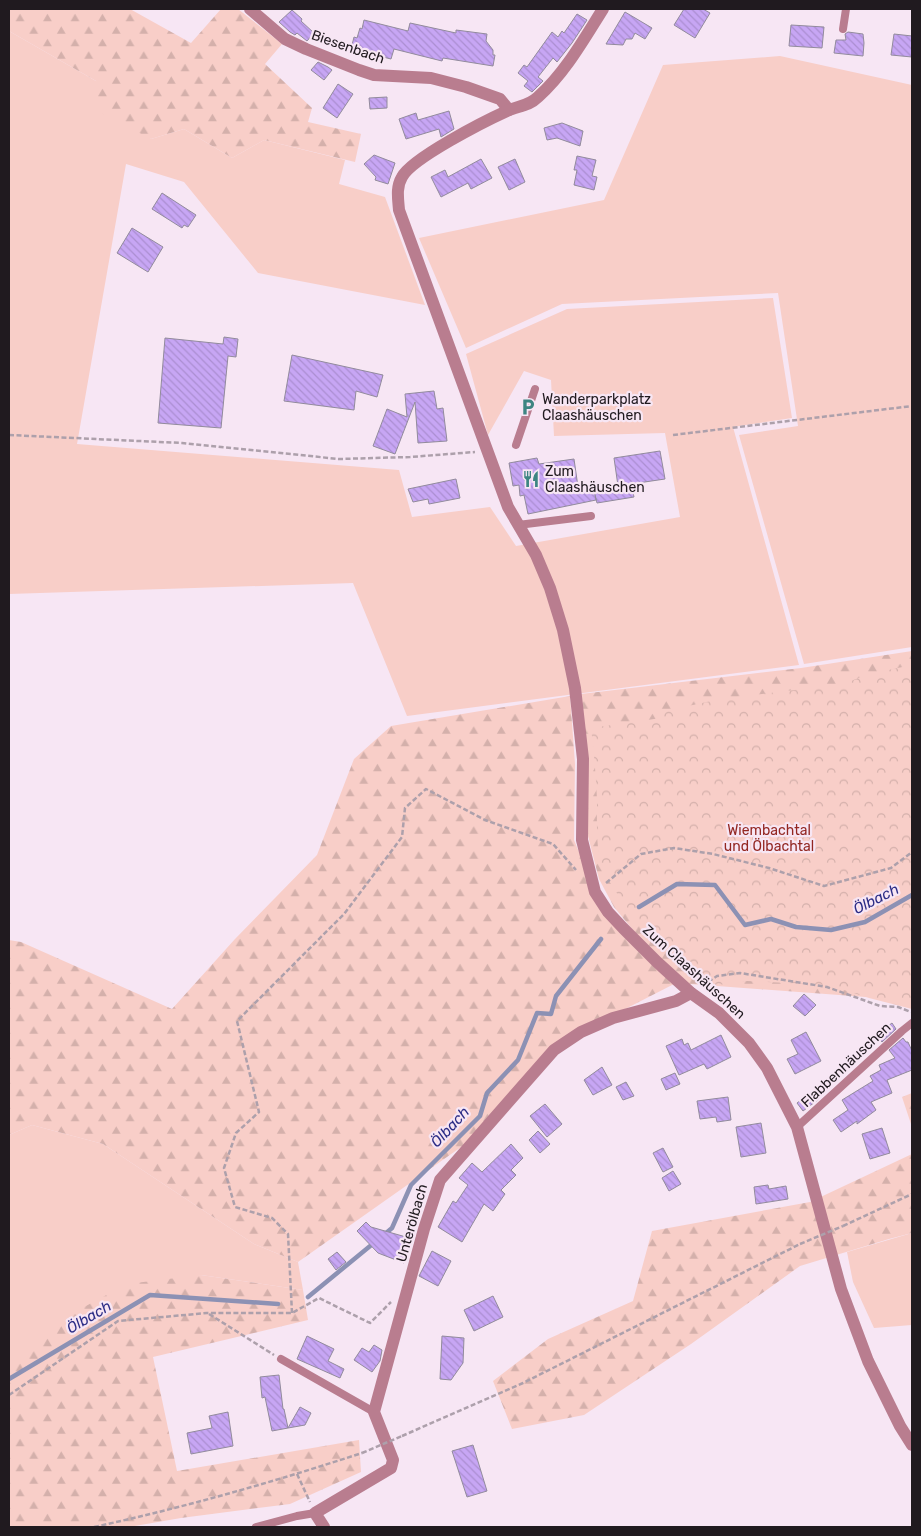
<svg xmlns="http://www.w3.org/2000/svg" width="921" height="1536" font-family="Rubik,sans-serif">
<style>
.green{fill:#f8cec8}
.forest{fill:url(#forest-firs)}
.park{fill:url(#park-crowns)}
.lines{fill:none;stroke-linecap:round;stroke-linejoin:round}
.stream{stroke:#8c91b4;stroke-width:4.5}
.building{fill:url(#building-back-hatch);stroke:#928b9c}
.path{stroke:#ada0ab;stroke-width:2.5;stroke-dasharray:5 2.5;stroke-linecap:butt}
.lane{stroke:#b97d8f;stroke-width:8}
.street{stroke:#b97d8f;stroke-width:12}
.path-bridge{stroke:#ada0ab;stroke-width:2.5;stroke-dasharray:5 2.5;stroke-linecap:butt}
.labels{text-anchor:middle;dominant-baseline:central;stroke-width:4.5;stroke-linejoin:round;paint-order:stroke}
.street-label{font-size:14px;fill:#201a1f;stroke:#f7e6f4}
.poi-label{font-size:14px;fill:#201a1f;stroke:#f7e6f4;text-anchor:start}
.park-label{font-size:14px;fill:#932722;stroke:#f7e6f4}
.water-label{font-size:15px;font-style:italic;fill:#2c2d86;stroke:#f7e6f4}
</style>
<defs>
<pattern id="forest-firs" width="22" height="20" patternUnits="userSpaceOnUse" patternTransform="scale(1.25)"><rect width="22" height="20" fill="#f8cec8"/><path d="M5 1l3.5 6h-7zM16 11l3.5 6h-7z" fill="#d4b0ab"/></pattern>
<pattern id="park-crowns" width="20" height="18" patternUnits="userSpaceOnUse" patternTransform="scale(1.25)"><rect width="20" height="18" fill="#f8cec8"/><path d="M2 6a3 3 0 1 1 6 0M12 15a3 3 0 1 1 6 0" fill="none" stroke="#d4b0ab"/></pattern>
<pattern id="building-back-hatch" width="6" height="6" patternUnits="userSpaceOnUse" patternTransform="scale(1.25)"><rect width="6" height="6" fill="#c7a6f4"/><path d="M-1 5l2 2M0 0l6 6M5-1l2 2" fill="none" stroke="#ab8ed1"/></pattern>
</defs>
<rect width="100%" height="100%" fill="#f7e6f4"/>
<g class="green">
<polygon points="9,31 96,81 151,139 184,129 232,158 264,140 345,160 339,184 385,197 425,305 258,273 184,182 126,164 77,444 399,470 412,517 490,507 516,546 680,517 665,433 554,436 551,380 524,371 488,435 466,354 567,309 773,298 792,418 733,427 799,665 407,716 353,583 9,594"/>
<polygon points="780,56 912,85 912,647 804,664 739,435 798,426 778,293 562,304 466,348 419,238 604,200 663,65"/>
<polygon points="32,1125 103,1144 254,1244 298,1262 303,1290 201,1275 9,1363 9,1135"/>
<polygon points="912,1233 912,1325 874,1328 853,1282 847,1252"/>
</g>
<g class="forest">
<polygon points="9,9 130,9 191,43 221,9 238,9 282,44 265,64 312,108 308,122 361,134 355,162 264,140 232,158 184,129 151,139 99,112 96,81 9,31"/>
<polygon points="912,651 912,992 866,997 676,983 549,1048 464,1145 298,1262 254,1244 103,1144 32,1125 9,1135 9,940 21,942 172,1009 235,939 317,855 354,759 391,726 570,696 575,764 574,840 604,912 672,977 614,907 599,879 588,836 581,694 801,668"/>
<polygon points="912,1093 912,1127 902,1097"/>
<polygon points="912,1154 912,1233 889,1239 800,1266 691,1344 584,1415 512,1429 493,1381 548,1339 633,1301 652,1231 810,1202"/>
<polygon points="201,1275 303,1290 308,1320 153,1357 177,1471 359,1440 361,1472 290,1504 181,1518 129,1527 9,1527 9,1363 71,1314 127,1284"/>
</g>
<path class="park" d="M912,665V1009L869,998L829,985L747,981L704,987C677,968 608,893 600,861C596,842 597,820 597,800C596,776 594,752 591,728L661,718V712L720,699L843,684L869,674Z"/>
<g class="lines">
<g class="stream">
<polyline points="639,907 677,884 715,885 745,925 771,919 796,927 831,930 865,922 912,895"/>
<polyline points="385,1234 392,1228 411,1185 480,1116 487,1093 518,1060 537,1013 551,1014 556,996 601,939"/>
<polyline points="308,1297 375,1242"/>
<polyline points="9,1379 150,1295 278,1304"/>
</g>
</g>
<g class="building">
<polygon points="684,9 703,9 710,13 695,38 674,25"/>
<polygon points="292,10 302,19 301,21 314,33 307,41 297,33 295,35 290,32 279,22"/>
<polygon points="625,12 652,28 645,39 635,33 632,39 626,39 623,45 606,44"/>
<polygon points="577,14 587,20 572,43 557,62 553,58 538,77 543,81 532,92 524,86 528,81 518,73 524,65 527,67 552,32 558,37 562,31 564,33"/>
<polygon points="364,20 408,31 410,23 456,33 456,30 487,34 486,41 493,50 493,55 495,55 493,66 443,58 442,61 394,49 391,59 351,49 354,37 357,38 360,28 362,29"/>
<polygon points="791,25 824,27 822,48 789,46"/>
<polygon points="848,32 863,34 864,43 863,56 834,53 836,40 846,40 845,34"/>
<polygon points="894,34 912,36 912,57 891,55"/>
<polygon points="318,62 328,67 332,70 324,80 311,70"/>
<polygon points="338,84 353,94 337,118 323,108"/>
<polygon points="387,97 387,108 370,109 369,98"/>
<polygon points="449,111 454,129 441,137 439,129 406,139 399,119 416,113 418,120"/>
<polygon points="562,123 583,131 580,146 557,138 547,140 544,128"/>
<polygon points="374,155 395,163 388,184 375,180 376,177 364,164"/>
<polygon points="577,156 596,160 592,176 597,177 594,190 574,185 577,170 574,170"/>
<polygon points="481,159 492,178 471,189 468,183 441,197 431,177 445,170 448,177"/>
<polygon points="515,159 525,182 509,190 498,167"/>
<polygon points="162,193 196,215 188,227 184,225 182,228 152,209"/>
<polygon points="132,228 163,247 148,272 117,253"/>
<polygon points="224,337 238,339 236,357 228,356 221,428 158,423 165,338 223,344"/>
<polygon points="292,355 383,375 377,397 356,391 354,410 284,401"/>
<polygon points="434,391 437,409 443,408 447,441 418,443 415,402 395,454 373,446 387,409 407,417 405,394"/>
<polygon points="660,451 665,479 631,484 634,497 597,503 594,491 618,486 614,458"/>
<polygon points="537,458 539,464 574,459 578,487 593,485 596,500 528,514 524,495 520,496 519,485 513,486 509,463"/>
<polygon points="456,479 460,498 429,504 428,499 413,502 408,489"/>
<polygon points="804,994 816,1005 805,1016 793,1006"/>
<polygon points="892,1023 896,1029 882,1042 876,1035"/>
<polygon points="806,1032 821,1061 795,1074 787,1059 798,1054 791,1040"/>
<polygon points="721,1035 731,1057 707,1069 704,1064 679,1075 666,1046 682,1039 684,1045 688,1043 691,1050"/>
<polygon points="903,1038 906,1042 908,1042 912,1051 912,1070 887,1080 892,1093 871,1102 876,1110 857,1124 857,1121 841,1132 833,1120 848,1110 842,1100 873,1081 870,1076 881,1070 879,1065 895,1058 889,1050"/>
<polygon points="602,1067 612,1085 593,1095 584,1080"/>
<polygon points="675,1073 680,1084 666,1090 661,1079"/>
<polygon points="626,1082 634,1096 623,1100 616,1087"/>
<polygon points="813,1091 819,1099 803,1111 797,1103"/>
<polygon points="728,1097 731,1120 717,1122 716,1117 700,1119 697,1101"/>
<polygon points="545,1104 562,1124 547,1137 530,1116"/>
<polygon points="761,1123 766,1153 741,1157 736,1127"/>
<polygon points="882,1128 890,1153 870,1159 862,1134"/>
<polygon points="538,1131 550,1144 540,1153 529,1140"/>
<polygon points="511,1144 523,1158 511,1170 516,1175 501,1190 505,1194 493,1211 484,1204 462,1242 438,1227 453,1201 456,1203 468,1185 459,1178 472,1163 482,1172"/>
<polygon points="663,1148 673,1167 663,1172 653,1153"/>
<polygon points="673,1171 681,1184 669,1191 662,1178"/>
<polygon points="768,1185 769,1189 786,1186 788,1199 756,1204 754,1187"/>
<polygon points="366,1222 371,1227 413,1239 404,1263 378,1253 357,1231"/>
<polygon points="432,1251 451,1261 438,1286 419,1276"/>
<polygon points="337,1252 346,1262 336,1270 328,1259"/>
<polygon points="493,1296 503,1317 474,1331 464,1310"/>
<polygon points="307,1336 334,1349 328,1361 344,1369 340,1378 297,1359"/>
<polygon points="442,1336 464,1338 463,1363 451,1380 440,1379"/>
<polygon points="374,1345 382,1350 380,1361 372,1372 354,1360 362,1348 369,1352"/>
<polygon points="279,1375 283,1409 284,1409 288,1428 272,1431 265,1397 262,1398 260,1377"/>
<polygon points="300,1407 311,1413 305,1425 288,1428"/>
<polygon points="228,1412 233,1446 191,1454 187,1433 212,1428 209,1416"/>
<polygon points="473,1445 487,1491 467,1497 452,1451"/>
</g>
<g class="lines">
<g class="path">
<polyline points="9,435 182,443 339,459 410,457 475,452"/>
<polyline points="673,435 912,406"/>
<polyline points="606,883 641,854 674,848 713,854 769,868 824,886 891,868 912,852"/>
<polyline points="702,986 717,976 740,973 827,987 880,1006 898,1007 911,1012"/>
<polyline points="843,1226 912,1194"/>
<polyline points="292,1313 288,1234 272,1218 235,1207 224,1168 236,1133 259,1112 237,1021 344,914 402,837 405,808 426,789 485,820 553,844 576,870"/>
<polyline points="209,1314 274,1355"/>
<polyline points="9,1395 118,1321 207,1313 292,1313 319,1298 370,1323 391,1302"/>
<polyline points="402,1436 523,1383 800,1244"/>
<polyline points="297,1474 310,1502"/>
<path d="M94,1527C186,1507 273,1482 362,1453"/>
</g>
<g class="lane">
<polyline points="843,29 846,9"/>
<polyline points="516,445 535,389"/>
<polyline points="518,525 591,516"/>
<polyline points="797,1127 902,1031 912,1023"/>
<polyline points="281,1359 374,1412"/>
<polyline points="256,1527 297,1516 315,1513"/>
</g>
<g class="street">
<polyline points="250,9 285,39 306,49 359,70 374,75 431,78 466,87 500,99 509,110"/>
<path d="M603,9C584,39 565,73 538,97C529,106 518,106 507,111C485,121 412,158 402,177C396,187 398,198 399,210L508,507L536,555L550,588L563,630L575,688L583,759L582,840L595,892L608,912L623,928L657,962L691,993L719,1013L749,1043L767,1068L797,1127L841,1289L868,1361L900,1426L912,1445"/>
<polyline points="324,1527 315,1513 391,1468 393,1460 374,1412 424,1229 440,1180 554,1050 581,1032 613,1018 676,1001 691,993"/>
</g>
<g class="path-bridge">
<polyline points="800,1244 843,1226"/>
<polyline points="362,1453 402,1436"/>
</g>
</g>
<defs>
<g id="parking-bare" transform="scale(1.35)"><path d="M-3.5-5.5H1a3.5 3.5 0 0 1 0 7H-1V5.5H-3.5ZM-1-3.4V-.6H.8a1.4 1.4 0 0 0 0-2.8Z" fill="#3d8582" stroke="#f7e6f4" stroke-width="2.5" paint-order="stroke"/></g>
<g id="restaurant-bare" transform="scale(1.35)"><path d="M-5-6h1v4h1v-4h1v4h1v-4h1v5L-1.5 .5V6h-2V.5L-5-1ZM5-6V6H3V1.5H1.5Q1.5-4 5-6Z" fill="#3d8582" stroke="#f7e6f4" stroke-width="2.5" paint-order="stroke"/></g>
</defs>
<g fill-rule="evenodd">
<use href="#parking-bare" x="528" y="407"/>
<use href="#restaurant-bare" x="531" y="479"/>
</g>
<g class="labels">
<g class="street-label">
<text transform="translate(348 47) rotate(19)">Biesenbach</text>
<text transform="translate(694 972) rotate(42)">Zum Claashäuschen</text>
<text transform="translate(846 1065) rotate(-43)">Flabbenhäuschen</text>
<text transform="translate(412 1223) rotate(-74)">Unterölbach</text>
</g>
<g class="poi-label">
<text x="542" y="399">Wanderparkplatz<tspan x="542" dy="16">Claashäuschen</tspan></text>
<text x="545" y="471">Zum<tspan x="545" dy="16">Claashäuschen</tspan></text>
</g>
<g class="park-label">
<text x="769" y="830">Wiembachtal<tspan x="769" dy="16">und Ölbachtal</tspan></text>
</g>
<g class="water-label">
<text transform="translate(876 899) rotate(-27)">Ölbach</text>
<text transform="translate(450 1127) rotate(-47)">Ölbach</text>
<text transform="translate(89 1317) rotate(-31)">Ölbach</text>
</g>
</g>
<rect width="921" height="1536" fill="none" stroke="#201a1f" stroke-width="20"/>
</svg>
